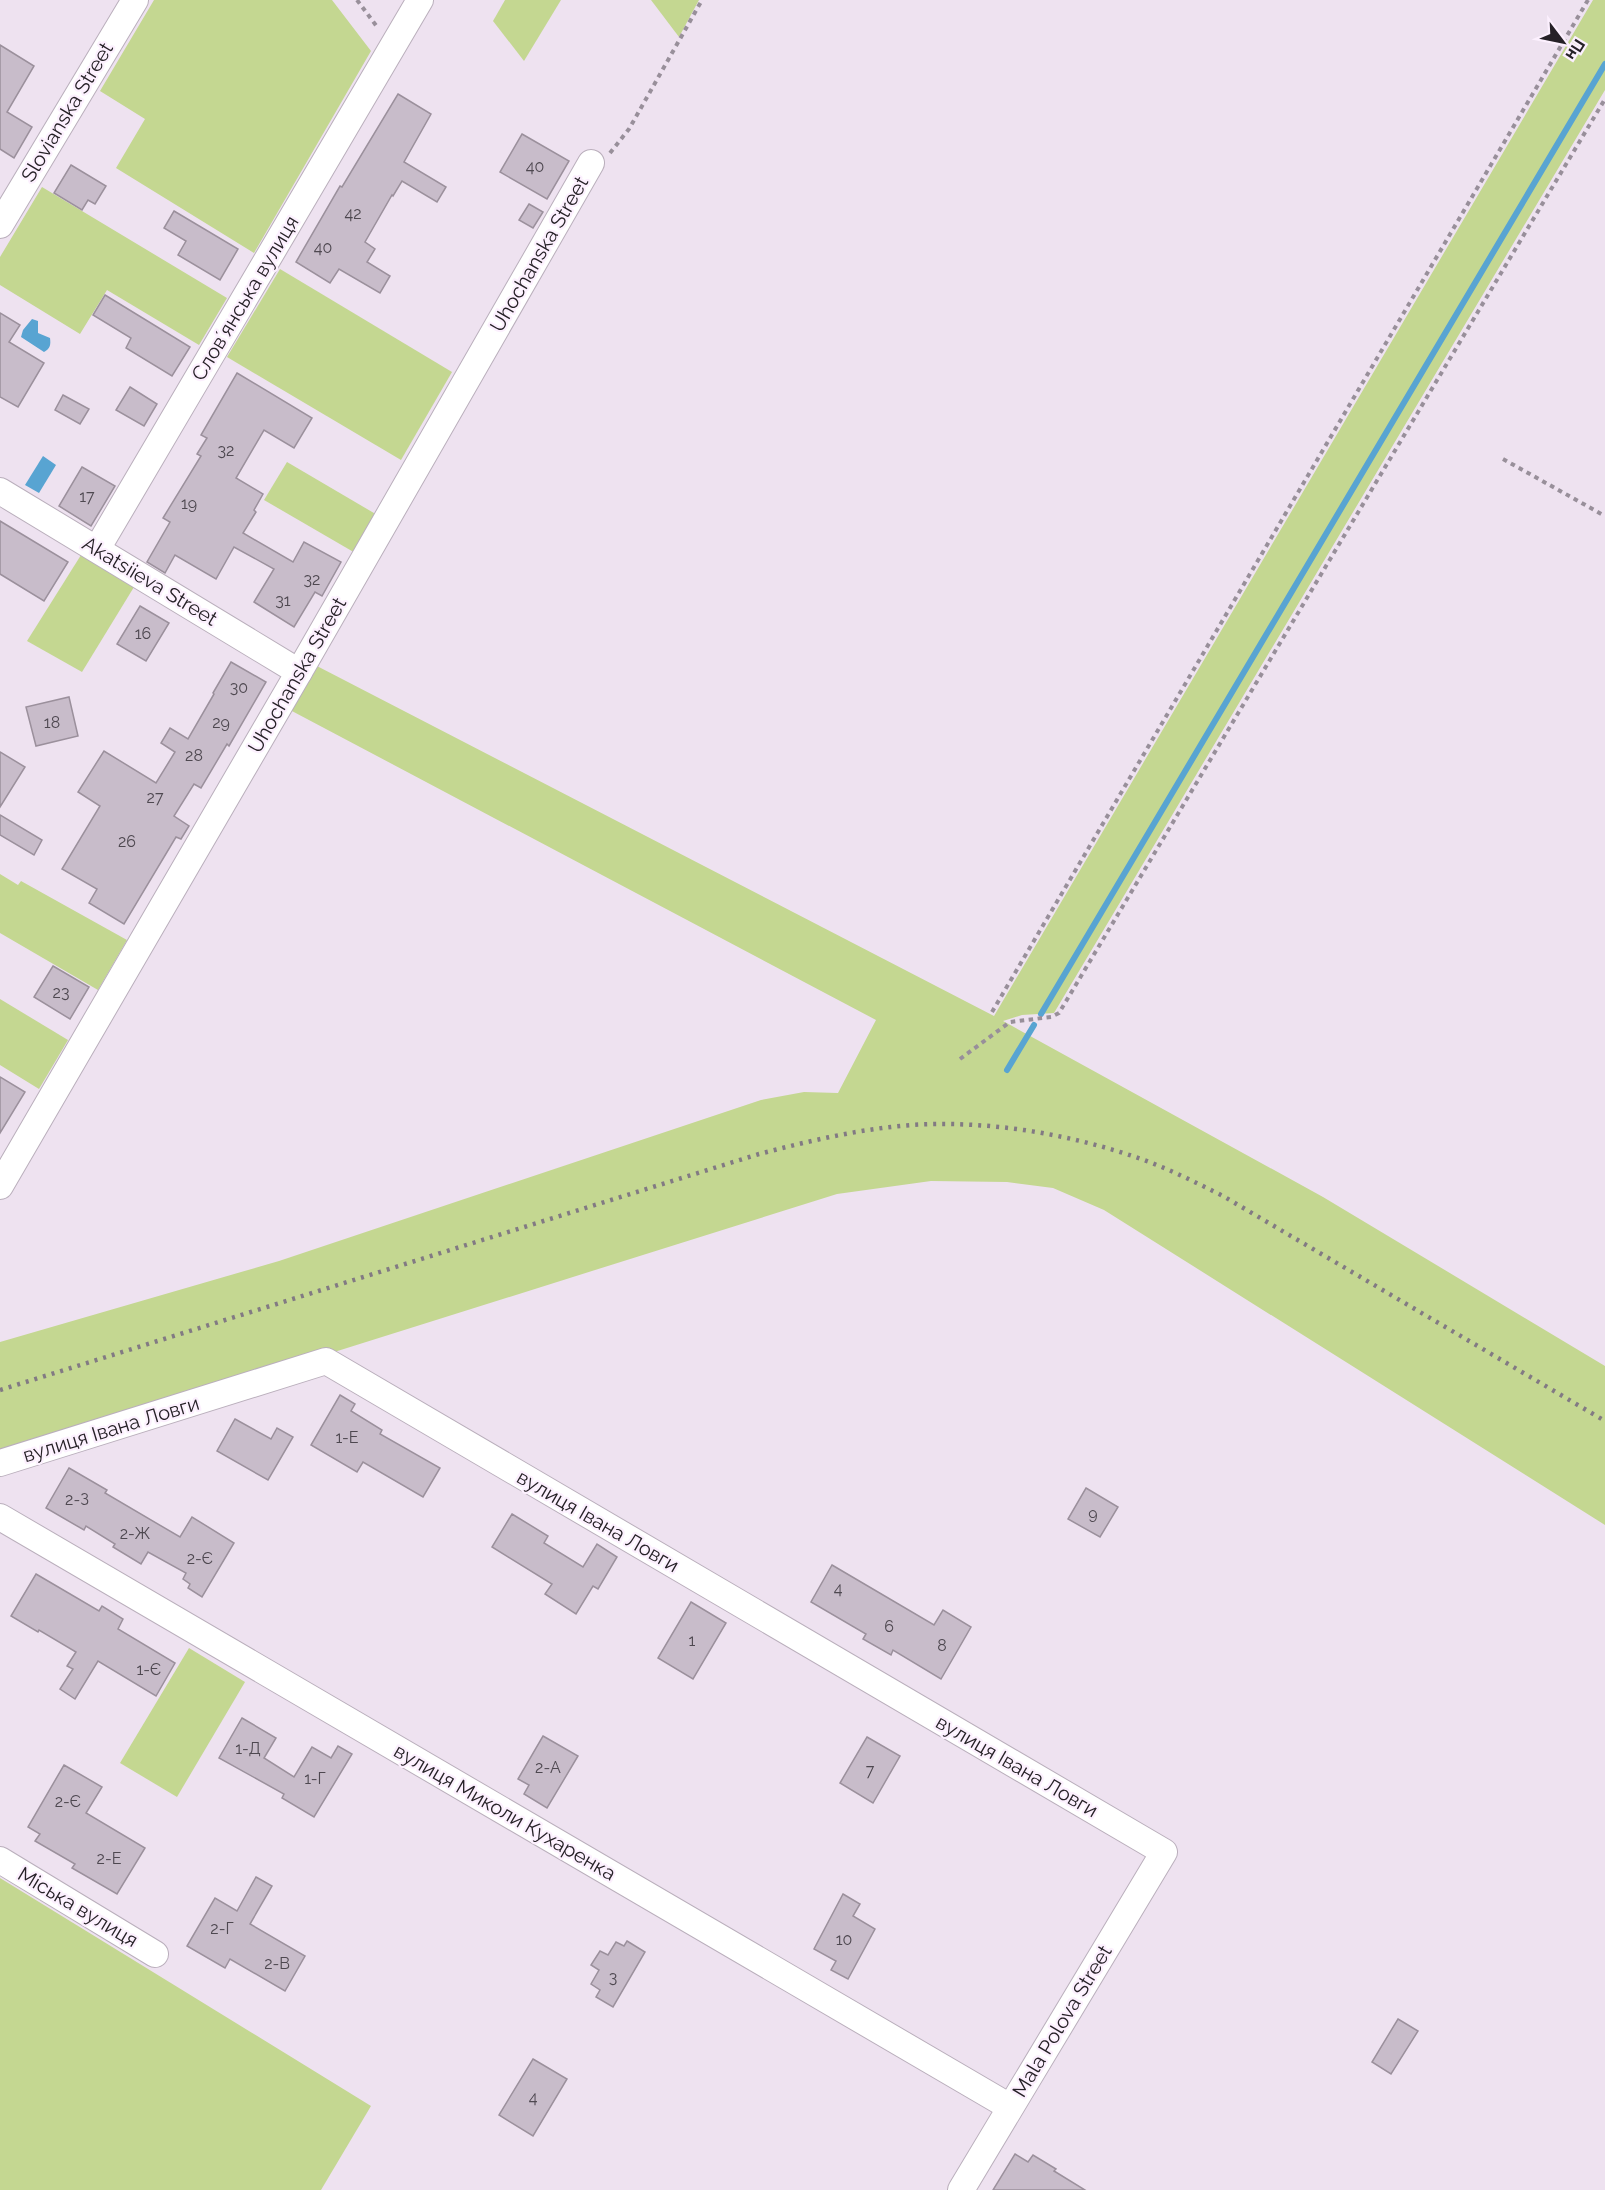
<svg xmlns="http://www.w3.org/2000/svg" width="1605" height="2190" font-family="Raleway,sans-serif">
<style>
.green{fill:#c4d791}
.water{fill:#58a4d2}
.lines{fill:none;stroke-linecap:round;stroke-linejoin:round}
.stream{stroke:#58a4d2;stroke-width:6}
.building{fill:#c8bcca;stroke:#9b909c;stroke-width:1.5}
.minor-casing{stroke:#baafbc;stroke-width:28}
.path{stroke:#988f9a;stroke-width:4;stroke-dasharray:4.5 4.5;stroke-linecap:butt}
.minor{stroke:#fff;stroke-width:26}
.rail{stroke:#827a83;stroke-width:4.5;stroke-dasharray:3 6;stroke-linecap:butt}
.labels{text-anchor:middle;dominant-baseline:central;stroke-width:4.5;stroke-linejoin:round;paint-order:stroke}
.number-label{font-size:16px;fill:#4e4850}
.street-label{font-size:20px;fill:#262127;stroke:#fcf0fe}
</style>
<rect width="100%" height="100%" fill="#eee2f0"/>
<g class="green">
<polygon points="154,0 332,0 371,51 254,253 116,168 145,119 100,91"/>
<polygon points="505,0 561,0 524,61 493,21"/>
<polygon points="651,0 699,0 679,37"/>
<polygon points="1593,0 1605,0 1605,90 1054,1013 1022,1015 1003,1021 1323,1197 1605,1366 1605,1525 1104,1210 1053,1188 1007,1182 931,1181 837,1194 0,1457 0,1342 279,1261 761,1100 804,1092 838,1093 876,1020 290,710 315,665 994,1016"/>
<polygon points="42,187 227,298 199,345 107,290 80,334 0,285 0,257"/>
<polygon points="280,269 452,372 401,460 227,357"/>
<polygon points="287,462 379,516 357,554 264,500"/>
<polygon points="81,555 134,587 82,672 27,641"/>
<polygon points="0,874 18,885 21,881 127,940 98,990 0,933"/>
<polygon points="0,999 68,1040 39,1089 0,1065"/>
<polygon points="189,1648 245,1682 177,1797 120,1763"/>
<polygon points="0,1878 371,2106 321,2190 0,2190"/>
</g>
<g class="water">
<path d="M32,319L38,321V333L50,338C51,345 50,349 44,352L21,337L23,330Z"/>
<polygon points="43,456 56,465 39,493 25,485"/>
</g>
<g class="lines">
<g class="stream">
<polyline points="1041,1014 1605,64"/>
<polyline points="1007,1070 1034,1025"/>
</g>
</g>
<g class="building">
<polygon points="0,45 34,66 7,112 32,127 14,158 0,149"/>
<polygon points="398,94 431,114 404,162 446,187 437,202 402,181 393,196 392,195 365,242 375,249 367,262 390,276 380,293 339,269 330,283 296,262 340,186 342,187"/>
<polygon points="522,134 569,161 547,199 500,172"/>
<polygon points="71,165 106,186 95,204 88,200 82,210 54,193"/>
<polygon points="529,204 543,212 533,228 519,220"/>
<polygon points="174,211 238,249 220,280 178,255 186,241 164,228"/>
<polygon points="105,295 190,347 172,376 126,348 131,338 93,315"/>
<polygon points="0,313 20,325 9,342 44,363 18,407 0,397"/>
<polygon points="237,373 312,418 294,448 264,430 236,478 263,494 254,510 256,512 243,533 293,562 304,542 341,562 322,596 315,592 294,627 254,602 274,569 234,547 216,579 175,555 165,573 147,562 170,522 163,518 201,456 197,454 207,438 201,435"/>
<polygon points="130,387 157,404 144,426 116,410"/>
<polygon points="63,395 89,409 80,424 55,410"/>
<polygon points="82,467 115,486 91,526 59,506"/>
<polygon points="0,521 68,562 44,601 0,574"/>
<polygon points="140,606 169,623 146,661 117,644"/>
<polygon points="231,662 266,682 229,746 227,744 201,788 194,784 174,816 189,826 181,839 176,837 124,924 89,903 97,889 62,869 100,806 78,792 104,751 156,783 175,752 161,743 170,728 188,739 214,694 213,693"/>
<polygon points="69,697 78,736 36,746 26,707"/>
<polygon points="0,752 25,767 0,807"/>
<polygon points="0,815 42,840 34,855 0,835"/>
<polygon points="53,966 89,987 70,1019 34,997"/>
<polygon points="0,1077 25,1092 0,1133"/>
<polygon points="340,1395 355,1404 351,1411 382,1430 380,1434 440,1468 423,1497 363,1462 357,1472 311,1445"/>
<polygon points="235,1419 271,1439 277,1428 293,1437 268,1480 217,1451"/>
<polygon points="69,1468 107,1490 105,1493 180,1537 192,1517 234,1543 202,1597 188,1588 190,1584 183,1579 186,1573 148,1552 141,1564 113,1547 115,1544 86,1526 84,1530 46,1508"/>
<polygon points="1086,1488 1118,1507 1100,1537 1068,1519"/>
<polygon points="512,1514 548,1536 544,1543 583,1567 597,1544 617,1557 598,1589 593,1586 576,1614 545,1594 552,1584 492,1547"/>
<polygon points="832,1565 934,1625 943,1610 971,1627 941,1679 893,1650 891,1655 863,1639 866,1634 811,1602"/>
<polygon points="36,1574 99,1611 102,1606 123,1619 118,1629 175,1663 156,1696 98,1661 75,1699 60,1689 73,1669 67,1666 76,1652 39,1630 38,1632 11,1616"/>
<polygon points="691,1602 726,1623 693,1679 658,1658"/>
<polygon points="242,1718 276,1738 264,1758 294,1777 312,1747 331,1758 338,1746 352,1754 314,1817 282,1798 284,1794 219,1758"/>
<polygon points="543,1736 578,1756 547,1808 524,1794 529,1785 518,1779"/>
<polygon points="867,1737 900,1756 873,1803 840,1783"/>
<polygon points="64,1765 102,1787 86,1813 145,1848 117,1894 72,1868 75,1864 35,1841 40,1834 28,1827"/>
<polygon points="256,1877 272,1886 250,1924 305,1956 285,1991 230,1959 225,1968 187,1946 215,1898 237,1911"/>
<polygon points="843,1894 860,1904 853,1916 875,1929 848,1979 831,1970 836,1961 814,1949"/>
<polygon points="627,1941 645,1952 613,2007 596,1997 600,1990 591,1984 599,1970 591,1965 600,1951 608,1955 616,1942 624,1946"/>
<polygon points="1398,2019 1418,2031 1391,2074 1372,2062"/>
<polygon points="533,2059 567,2079 533,2136 499,2115"/>
<polygon points="1015,2154 1028,2162 1033,2155 1056,2169 1054,2171 1085,2190 993,2190"/>
</g>
<g class="lines">
<g class="minor-casing">
<g id="minor">
<polyline points="0,225 135,0"/>
<polyline points="0,491 299,672"/>
<polyline points="97,549 420,0"/>
<polyline points="0,1186 306,660 591,163"/>
<polyline points="0,1463 326,1361 1164,1852 961,2190"/>
<polyline points="0,1517 1010,2107"/>
<polyline points="0,1860 155,1954"/>
</g>
</g>
<g class="path">
<polyline points="357,0 378,28"/>
<polyline points="610,153 629,129 702,0"/>
<polyline points="1503,459 1605,516"/>
<polyline points="992,1012 1588,0"/>
<polyline points="960,1059 1010,1022 1051,1017 1059,1013 1605,99"/>
</g>
<use href="#minor" class="minor"/>
<path class="rail" d="M0,1390L759,1154C809,1141 859,1129 911,1125C989,1120 1071,1134 1144,1160C1171,1170 1197,1183 1223,1196L1605,1421"/>
</g>
<g class="labels">
<g class="number-label">
<text x="535" y="166">40</text>
<text x="353" y="213">42</text>
<text x="323" y="247">40</text>
<text x="226" y="450">32</text>
<text x="87" y="496">17</text>
<text x="189" y="503">19</text>
<text x="312" y="579">32</text>
<text x="283" y="600">31</text>
<text x="143" y="633">16</text>
<text x="239" y="687">30</text>
<text x="52" y="722">18</text>
<text x="221" y="722">29</text>
<text x="194" y="755">28</text>
<text x="155" y="797">27</text>
<text x="127" y="841">26</text>
<text x="61" y="992">23</text>
<text x="347" y="1437">1-Е</text>
<text x="77" y="1499">2-З</text>
<text x="1093" y="1513">9</text>
<text x="135" y="1533">2-Ж</text>
<text x="200" y="1558">2-Є</text>
<text x="838" y="1588">4</text>
<text x="889" y="1626">6</text>
<text x="692" y="1640">1</text>
<text x="942" y="1645">8</text>
<text x="149" y="1669">1-Є</text>
<text x="248" y="1748">1-Д</text>
<text x="548" y="1767">2-А</text>
<text x="870" y="1770">7</text>
<text x="315" y="1778">1-Г</text>
<text x="68" y="1801">2-Є</text>
<text x="109" y="1858">2-Е</text>
<text x="222" y="1928">2-Г</text>
<text x="844" y="1939">10</text>
<text x="277" y="1963">2-В</text>
<text x="613" y="1977">3</text>
<text x="533" y="2097">4</text>
</g>
<g class="street-label">
<text transform="translate(67 112) rotate(-59)">Slovianska Street</text>
<text transform="translate(539 254) rotate(-60)">Uhochanska Street</text>
<text transform="translate(245 298) rotate(-59)">Словʼянська вулиця</text>
<text transform="translate(150 581) rotate(31)">Akatsiieva Street</text>
<text transform="translate(297 675) rotate(-60)">Uhochanska Street</text>
<text transform="translate(111 1429) rotate(-17)">вулиця Івана Ловги</text>
<text transform="translate(598 1521) rotate(30)">вулиця Івана Ловги</text>
<text transform="translate(1017 1766) rotate(30)">вулиця Івана Ловги</text>
<text transform="translate(505 1812) rotate(30)">вулиця Миколи Кухаренка</text>
<text transform="translate(78 1907) rotate(31)">Міська вулиця</text>
<text transform="translate(1062 2021) rotate(-59)">Mala Polova Street</text>
</g>
</g>
<g transform="translate(1563 42) rotate(122)" stroke="#fcf0fe" stroke-width="4.5" paint-order="stroke">
<path d="M0-4.5L10 22L0 15L-10 22Z" fill="#262127"/>
<text y="-9" font-size="16" font-weight="bold" text-anchor="middle" fill="#262127">Пн</text>
</g>
</svg>
